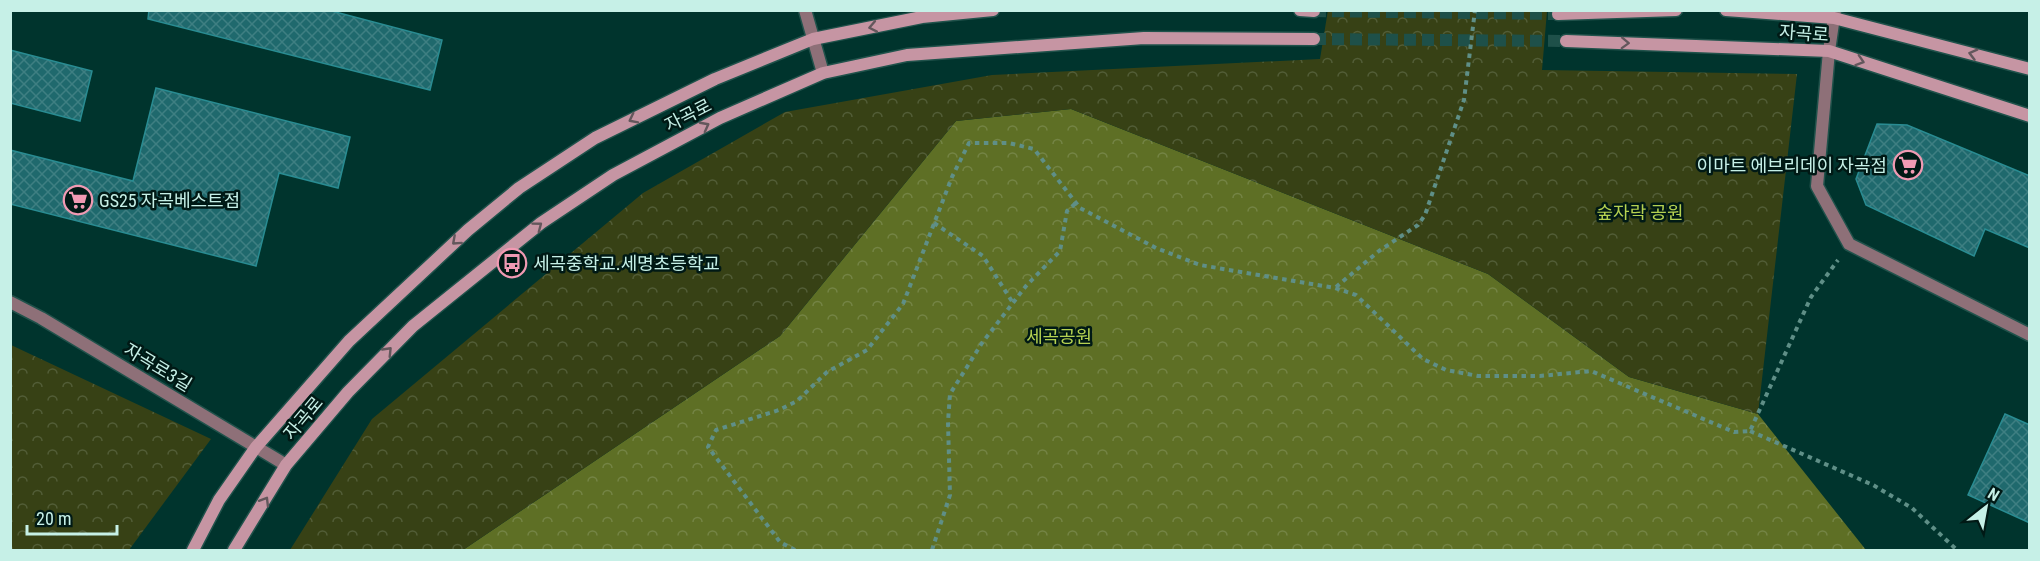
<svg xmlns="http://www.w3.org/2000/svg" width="2040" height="561" font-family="'Roboto Condensed','Noto Sans KR',sans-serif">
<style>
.forest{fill:url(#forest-crowns)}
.park{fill:url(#park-crowns)}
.building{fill:url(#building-cross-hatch);stroke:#298c92;stroke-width:1.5}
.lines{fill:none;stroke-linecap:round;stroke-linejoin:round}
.secondary-tunnel{stroke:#1e5049;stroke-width:12;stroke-dasharray:12 6;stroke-linecap:butt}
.service-casing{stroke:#20524b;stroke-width:15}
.minor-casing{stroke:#20524b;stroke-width:15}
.secondary-casing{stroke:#20524b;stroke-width:15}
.path{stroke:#5f8f87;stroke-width:4;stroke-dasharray:4.5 4.5;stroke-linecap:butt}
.service{stroke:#8e7078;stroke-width:12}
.minor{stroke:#8e7078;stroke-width:12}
.secondary{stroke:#c695a3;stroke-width:12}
.oneway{stroke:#63575c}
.labels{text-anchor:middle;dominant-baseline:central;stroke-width:5;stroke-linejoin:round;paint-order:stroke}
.street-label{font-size:18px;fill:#c6f0e7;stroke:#001915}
.poi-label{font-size:18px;fill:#c6f0e7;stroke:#001915;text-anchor:start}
.park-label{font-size:18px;fill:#b5d251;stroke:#001915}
</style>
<defs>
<pattern id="forest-crowns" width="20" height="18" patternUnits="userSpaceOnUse" patternTransform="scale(1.5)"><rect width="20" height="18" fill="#5e6f25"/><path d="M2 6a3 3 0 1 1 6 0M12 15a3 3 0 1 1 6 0" fill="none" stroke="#748445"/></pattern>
<pattern id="park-crowns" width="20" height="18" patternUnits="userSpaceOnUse" patternTransform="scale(1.5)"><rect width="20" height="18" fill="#374115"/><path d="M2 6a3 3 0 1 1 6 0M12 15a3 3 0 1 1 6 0" fill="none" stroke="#525d37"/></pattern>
<pattern id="building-cross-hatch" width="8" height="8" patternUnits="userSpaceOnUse" patternTransform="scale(1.5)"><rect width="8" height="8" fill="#1f696d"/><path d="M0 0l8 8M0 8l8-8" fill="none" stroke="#3e7f82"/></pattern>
</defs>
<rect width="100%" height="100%" fill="#00342d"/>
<polygon class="forest" points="1071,109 1488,274 1629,377 1758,414 1866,550 463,550 780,336 956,121"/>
<g class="park">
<polygon points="1328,10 1547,11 1542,70 1797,74 1758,414 1629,377 1488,274 1071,109 956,121 780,336 463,550 290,550 372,419 643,193 785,112 992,75 1320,59"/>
<polygon points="11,345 211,439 129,550 11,550"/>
</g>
<g class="building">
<polygon points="149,10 328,10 442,40 430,90 148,19"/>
<polygon points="10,50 92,71 80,121 10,103"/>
<polygon points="156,88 350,137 338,188 279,173 256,266 10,204 10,150 133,181"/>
<polygon points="1877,124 1907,125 2030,176 2030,248 1985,229 1974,256 1866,205 1856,179"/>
<polygon points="2005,414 2030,425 2030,523 1968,495"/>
</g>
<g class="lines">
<g class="secondary-tunnel">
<polyline points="1314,11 1558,14"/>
<polyline points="1314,39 1566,41"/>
</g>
<g class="service-casing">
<polyline id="service" points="1829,51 1835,10"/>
</g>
<g class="minor-casing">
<g id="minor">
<polyline points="805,10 823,73"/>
<polyline points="1829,51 1817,186 1849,244 2030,335"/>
<polyline points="10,302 41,318 286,465"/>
</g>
</g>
<g class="secondary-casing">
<g id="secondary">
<polyline points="1300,10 1314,11"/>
<polyline points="1726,10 1834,18 2030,69"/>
<polyline points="1558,14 1676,10"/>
<polyline points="1566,41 1829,51 2030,116"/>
<polyline points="193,550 219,500 256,447 349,341 468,230 519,188 595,138 715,79 813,39 922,17 993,10"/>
<polyline points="234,550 286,465 348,392 413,326 541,223 613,175 720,118 823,73 907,55 1144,38 1314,39"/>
</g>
</g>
<g class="path">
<polyline points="934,223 983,256 1013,303"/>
<polyline points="1336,287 1379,251 1418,225 1425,215 1464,100 1475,10"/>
<polyline points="1750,431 1873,485 1912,508 1957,550"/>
<polyline points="795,550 780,542 708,447 716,430 779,410 797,401 827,372 867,350 903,304 952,177 969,143 1009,143 1034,149 1080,208 1156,248 1200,265 1335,288 1356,295 1423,359 1446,370 1478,376 1540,376 1591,371 1734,432 1750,431 1811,297 1838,260"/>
<polyline points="932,550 950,495 948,422 950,394 982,343 1026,286 1060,251 1067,211 1077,202"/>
</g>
<use href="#service" class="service"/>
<use href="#minor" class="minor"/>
<use href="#secondary" class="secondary"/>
</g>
<defs><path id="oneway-chevron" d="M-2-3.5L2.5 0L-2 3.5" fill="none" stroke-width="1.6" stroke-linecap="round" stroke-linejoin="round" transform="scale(1.5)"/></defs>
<g class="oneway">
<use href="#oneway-chevron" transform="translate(873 27) rotate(169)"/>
<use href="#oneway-chevron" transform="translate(1625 43) rotate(2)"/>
<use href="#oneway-chevron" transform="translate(1973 54) rotate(-165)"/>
<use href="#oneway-chevron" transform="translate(1860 61) rotate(18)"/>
<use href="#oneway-chevron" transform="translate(633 119) rotate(153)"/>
<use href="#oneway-chevron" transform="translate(705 126) rotate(-28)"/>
<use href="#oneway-chevron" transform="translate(538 226) rotate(-37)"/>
<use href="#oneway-chevron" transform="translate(456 241) rotate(138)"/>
<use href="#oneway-chevron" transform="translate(388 351) rotate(-46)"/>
<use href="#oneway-chevron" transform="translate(265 501) rotate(-59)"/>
</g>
<defs>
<g id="supermarket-ring" transform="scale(1.5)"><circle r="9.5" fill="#001915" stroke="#f19ab3" stroke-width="1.5"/><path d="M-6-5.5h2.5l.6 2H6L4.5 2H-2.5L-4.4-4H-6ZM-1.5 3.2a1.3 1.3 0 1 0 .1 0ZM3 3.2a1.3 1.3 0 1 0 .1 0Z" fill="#f19ab3"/></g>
<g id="bus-ring" transform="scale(1.5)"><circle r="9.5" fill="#001915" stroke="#f19ab3" stroke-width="1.5"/><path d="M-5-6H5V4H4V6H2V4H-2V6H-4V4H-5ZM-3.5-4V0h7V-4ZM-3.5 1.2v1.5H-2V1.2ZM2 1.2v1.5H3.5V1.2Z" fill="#f19ab3"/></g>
</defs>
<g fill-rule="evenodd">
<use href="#supermarket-ring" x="1908" y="165"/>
<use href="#supermarket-ring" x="78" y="200"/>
<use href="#bus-ring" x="512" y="263"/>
</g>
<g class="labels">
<g class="street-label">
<text transform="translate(1804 33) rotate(4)">자곡로</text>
<text transform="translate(688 115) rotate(-27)">자곡로</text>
<text transform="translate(158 367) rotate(31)">자곡로3길</text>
<text transform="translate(303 418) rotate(-50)">자곡로</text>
</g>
<g class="poi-label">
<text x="1887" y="165" text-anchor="end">이마트 에브리데이 자곡점</text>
<text x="99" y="200">GS25 자곡베스트점</text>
<text x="533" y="263">세곡중학교.세명초등학교</text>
</g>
<g class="park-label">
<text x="1640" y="212">숲자락 공원</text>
<text x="1059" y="336">세곡공원</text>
</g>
</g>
<rect width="2040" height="561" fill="none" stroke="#c6f0e7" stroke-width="24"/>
<g transform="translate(1986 507) rotate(31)" stroke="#001915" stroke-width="4.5" paint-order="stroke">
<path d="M0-4.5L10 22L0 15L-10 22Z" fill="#c6f0e7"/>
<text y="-9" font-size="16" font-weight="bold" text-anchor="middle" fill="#c6f0e7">N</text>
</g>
<path d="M27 525v9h90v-9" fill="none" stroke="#c6f0e7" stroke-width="3"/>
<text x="36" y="525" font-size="18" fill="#c6f0e7" stroke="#001915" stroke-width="4.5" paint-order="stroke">20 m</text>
</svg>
